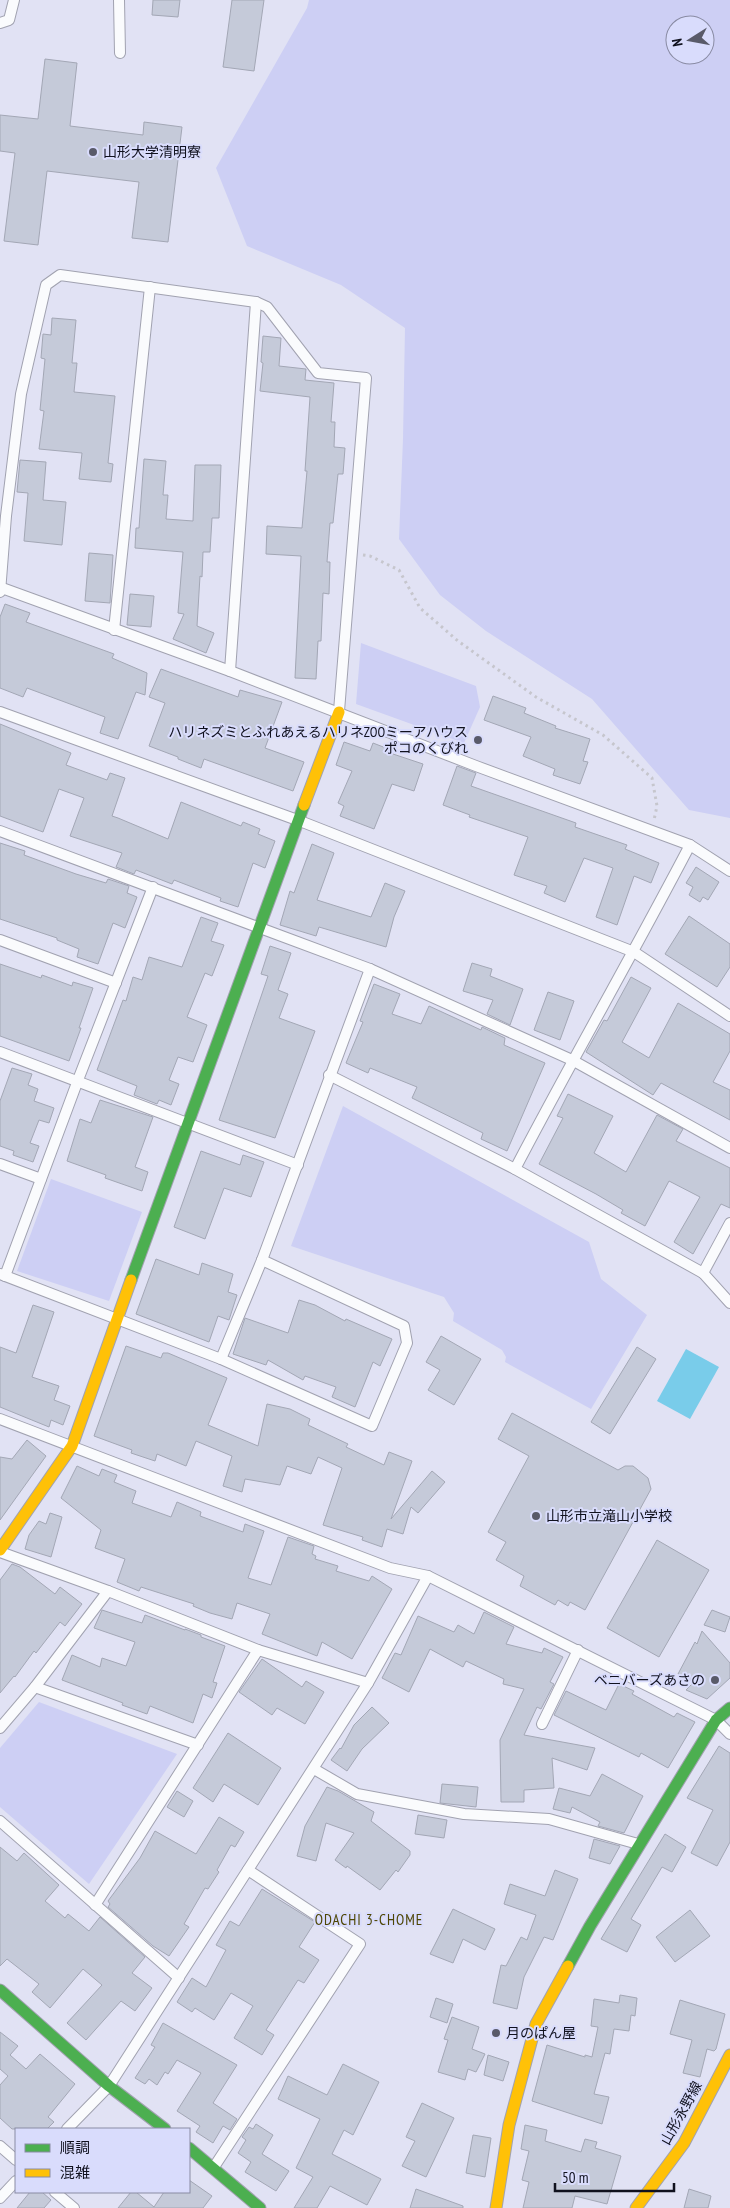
<svg xmlns="http://www.w3.org/2000/svg" width="730" height="2208" font-family="'PT Sans Narrow','Noto Sans JP',sans-serif">
<style>
.green{fill:#cdcff4;fill-rule:evenodd}
.water{fill:#79ccea}
.building{fill:#c5cad9;stroke:#a3a7b5}
.lines{fill:none;stroke-linecap:round;stroke-linejoin:round}
.lane-casing{stroke:#a1a2b0;stroke-width:12}
.fast-casing{stroke:#a1a2b0;stroke-width:13}
.slow-casing{stroke:#a1a2b0;stroke-width:13}
.path{stroke:#c6c6cd;stroke-width:3;stroke-dasharray:2.5 4;stroke-linecap:butt}
.lane{stroke:#fafbfd;stroke-width:10}
.fast{stroke:#4caf50;stroke-width:11}
.slow{stroke:#ffc107;stroke-width:11}
.poi-dot{fill:#595a69;stroke:#d9dcfc;stroke-width:2}
.labels{text-anchor:middle;dominant-baseline:central;stroke-width:4;stroke-linejoin:round;paint-order:stroke}
.poi-label{font-size:14px;fill:#10111e;stroke:#d9dcfc;text-anchor:start}
.street-label{font-size:14px;fill:#10111e;stroke:#d9dcfc}
.neighbourhood-label{font-size:15px;letter-spacing:1px;fill:#4e4603;stroke:#d9dcfc}
</style>
<rect width="100%" height="100%" fill="#e1e2f4"/>
<g class="green">
<path d="M309,0H730V818L689,810L592,699L486,631L440,595L399,539L403,439L405,328L341,285L247,246L216,168L307,8ZM675,25H705V55H675Z"/>
<polygon points="361,643 476,686 480,707 464,743 356,704"/>
<polygon points="343,1106 589,1242 601,1279 647,1315 591,1409 505,1362 506,1357 502,1350 453,1321 454,1313 444,1297 291,1246"/>
<polygon points="51,1179 142,1212 109,1301 17,1271"/>
<polygon points="39,1702 177,1754 89,1884 0,1807 0,1748"/>
</g>
<polygon class="water" points="686,1349 719,1367 690,1419 657,1401"/>
<g class="building">
<polygon points="153,0 180,0 178,17 152,15"/>
<polygon points="232,0 264,0 254,71 223,67"/>
<polygon points="45,59 77,63 70,126 143,135 144,122 182,127 168,242 132,238 139,182 47,171 38,245 4,241 15,153 0,151 0,115 38,119"/>
<polygon points="52,318 76,320 72,363 77,363 74,392 115,396 108,463 113,464 111,482 79,479 82,453 39,449 44,411 40,410 45,359 41,358 43,334 51,335"/>
<polygon points="263,336 281,338 279,366 306,369 305,380 334,383 331,422 335,422 334,447 345,448 343,474 338,474 333,523 330,523 327,562 330,562 329,594 323,593 321,641 318,641 316,679 295,678 301,556 266,554 267,526 302,528 307,471 305,471 310,397 260,391 263,363 261,362"/>
<polygon points="144,459 166,461 163,495 168,495 166,519 193,521 195,465 221,465 219,518 212,518 210,552 203,552 202,577 200,576 197,626 214,633 206,653 173,639 184,614 178,613 183,552 135,548 136,528 139,528"/>
<polygon points="20,460 46,462 43,500 66,502 62,545 24,541 28,493 17,492"/>
<polygon points="89,553 113,555 110,603 85,601"/>
<polygon points="130,594 154,596 151,627 127,625"/>
<polygon points="5,604 30,613 26,622 114,654 112,658 147,673 145,695 136,692 118,739 100,733 105,717 27,688 23,697 0,688 0,617"/>
<polygon points="161,669 238,697 240,690 282,702 265,748 304,762 293,791 204,759 201,768 178,759 178,757 149,746 165,703 149,697"/>
<polygon points="493,696 526,708 524,713 556,726 555,728 590,739 583,761 588,762 580,784 553,775 555,769 523,756 531,737 484,720"/>
<polygon points="0,724 71,753 66,765 107,780 110,773 125,778 112,816 118,818 168,839 181,802 241,826 243,822 260,829 258,834 275,841 265,868 253,863 238,907 220,901 221,898 174,880 172,884 136,870 134,874 116,867 122,853 70,836 84,798 59,789 43,832 0,816"/>
<polygon points="344,742 370,751 373,743 391,750 390,753 423,764 414,791 392,784 374,829 340,816 344,806 338,803 352,771 336,765"/>
<polygon points="457,766 476,773 471,786 576,823 575,827 627,845 625,849 659,863 651,883 634,876 617,925 596,917 613,868 584,858 565,902 544,893 547,886 514,875 528,837 469,817 470,815 443,805"/>
<polygon points="0,843 25,851 24,855 76,874 106,883 108,879 129,886 127,893 137,897 125,928 113,923 98,964 77,957 79,949 57,940 57,938 0,919"/>
<polygon points="312,844 334,853 317,900 371,917 385,883 405,891 394,917 386,947 319,927 316,936 280,925 290,891 294,893"/>
<polygon points="696,867 719,882 708,900 703,897 700,902 689,895 693,887 686,883"/>
<polygon points="689,916 730,944 730,967 717,987 665,954"/>
<polygon points="201,917 218,923 211,941 224,945 212,976 205,973 187,1017 207,1025 193,1062 178,1057 169,1080 179,1084 171,1105 159,1100 157,1104 134,1095 137,1086 97,1070 123,1000 126,1001 133,977 142,980 149,957 182,967"/>
<polygon points="270,946 291,953 278,990 288,994 279,1018 315,1031 275,1138 219,1120 268,976 261,974"/>
<polygon points="472,963 492,969 490,976 523,989 510,1025 487,1014 493,1000 463,991"/>
<polygon points="0,964 41,978 42,975 72,986 73,982 93,988 79,1028 81,1028 69,1061 0,1036"/>
<polygon points="631,977 651,988 622,1042 649,1058 678,1003 730,1034 730,1051 713,1082 730,1090 730,1120 661,1083 653,1095 586,1052 604,1020 607,1021"/>
<polygon points="374,984 400,994 392,1014 421,1024 429,1006 481,1030 482,1027 505,1038 504,1045 545,1063 507,1151 481,1139 483,1133 412,1098 417,1087 370,1068 368,1073 346,1063 363,1022 360,1021"/>
<polygon points="548,992 574,1001 560,1040 534,1030"/>
<polygon points="12,1068 32,1074 28,1085 38,1089 34,1101 54,1108 49,1123 39,1120 30,1143 39,1146 33,1162 13,1155 14,1151 0,1146 0,1101"/>
<polygon points="568,1094 613,1116 594,1153 626,1172 657,1115 683,1129 676,1141 730,1168 730,1208 721,1204 693,1254 674,1242 700,1197 669,1181 645,1226 621,1213 623,1210 596,1194 539,1164 563,1118 557,1116"/>
<polygon points="100,1100 153,1117 135,1167 148,1172 142,1191 105,1178 106,1175 67,1161 80,1119 91,1123"/>
<polygon points="201,1151 240,1165 243,1155 264,1162 251,1197 224,1188 205,1239 174,1227"/>
<polygon points="156,1259 199,1275 202,1263 233,1274 228,1292 237,1295 229,1320 218,1316 209,1342 136,1314"/>
<polygon points="299,1300 315,1305 345,1321 346,1319 392,1339 380,1366 373,1362 355,1407 332,1397 336,1387 305,1376 303,1380 268,1360 266,1365 233,1354 245,1318 288,1333"/>
<polygon points="33,1305 54,1312 32,1377 59,1386 54,1400 70,1406 63,1425 51,1420 49,1427 0,1407 0,1347 16,1353"/>
<polygon points="441,1336 481,1359 454,1405 428,1390 440,1370 426,1362"/>
<polygon points="126,1346 161,1358 163,1353 168,1353 227,1378 208,1425 258,1446 267,1404 290,1409 310,1419 308,1425 348,1444 346,1447 384,1465 389,1452 412,1461 391,1519 432,1471 445,1482 418,1513 411,1507 403,1534 387,1529 382,1547 362,1540 363,1537 323,1525 342,1468 318,1457 311,1474 287,1466 280,1485 245,1479 242,1492 223,1486 232,1456 196,1441 186,1466 157,1454 155,1461 131,1453 132,1450 94,1436"/>
<polygon points="637,1347 656,1359 610,1434 591,1422"/>
<polygon points="512,1413 618,1470 625,1466 633,1466 648,1478 651,1489 585,1610 570,1602 568,1606 558,1600 555,1605 520,1586 524,1576 496,1560 506,1542 488,1532 529,1456 498,1439"/>
<polygon points="27,1440 46,1456 0,1520 0,1457 12,1459"/>
<polygon points="77,1466 99,1476 102,1469 117,1475 114,1482 136,1491 132,1503 171,1517 177,1502 201,1512 200,1516 243,1532 245,1524 264,1531 248,1578 271,1585 288,1537 314,1546 312,1554 316,1556 315,1559 338,1566 336,1571 369,1581 372,1576 392,1589 352,1659 322,1642 317,1656 262,1634 270,1614 237,1603 232,1619 210,1613 193,1606 194,1604 141,1587 139,1591 117,1582 125,1559 95,1548 101,1530 61,1498"/>
<polygon points="50,1513 62,1517 51,1557 25,1549 29,1535 39,1521 46,1524"/>
<polygon points="657,1540 709,1570 659,1657 607,1628"/>
<polygon points="12,1564 20,1567 55,1594 60,1587 82,1604 65,1626 60,1622 36,1653 34,1651 15,1677 14,1676 0,1693 0,1580"/>
<polygon points="102,1610 142,1623 145,1615 185,1630 185,1629 201,1635 201,1637 225,1646 213,1682 217,1683 212,1698 203,1694 193,1723 150,1706 147,1714 122,1705 123,1703 62,1680 72,1655 100,1667 102,1658 126,1666 135,1642 94,1628"/>
<polygon points="712,1610 730,1617 725,1632 704,1625"/>
<polygon points="484,1612 514,1627 506,1644 542,1653 544,1648 563,1657 550,1682 554,1684 541,1709 537,1707 524,1735 595,1748 587,1770 552,1758 554,1788 524,1790 524,1802 501,1802 500,1740 524,1689 503,1684 504,1679 466,1661 463,1667 430,1649 409,1692 382,1678 395,1653 401,1655 418,1616 454,1632 458,1625 474,1634"/>
<polygon points="702,1631 730,1663 730,1678 707,1699 686,1690 694,1682 678,1674 695,1642 697,1644"/>
<polygon points="262,1659 302,1687 306,1681 324,1692 305,1724 277,1708 272,1715 239,1692"/>
<polygon points="619,1684 634,1691 632,1694 674,1717 677,1713 695,1722 668,1768 641,1753 639,1757 554,1715 566,1691 606,1710"/>
<polygon points="372,1707 389,1723 362,1749 347,1771 331,1760 340,1748 341,1749 354,1725"/>
<polygon points="228,1733 281,1768 258,1805 224,1784 213,1802 193,1788"/>
<polygon points="719,1746 730,1753 730,1842 717,1866 691,1853 713,1810 687,1798"/>
<polygon points="602,1774 643,1796 624,1833 598,1826 600,1822 572,1807 570,1813 553,1809 559,1788 590,1796"/>
<polygon points="442,1784 478,1787 476,1807 440,1803"/>
<polygon points="327,1787 338,1791 374,1812 371,1821 410,1851 410,1855 398,1872 396,1870 380,1890 347,1866 346,1868 335,1860 354,1833 326,1823 316,1861 297,1856 305,1826"/>
<polygon points="177,1791 193,1801 184,1817 167,1807"/>
<polygon points="418,1815 447,1820 444,1838 415,1834"/>
<polygon points="219,1817 244,1832 235,1847 231,1845 217,1870 219,1872 208,1889 205,1888 184,1924 189,1927 169,1956 153,1946 108,1907 110,1904 108,1901 140,1858 155,1831 196,1854"/>
<polygon points="665,1834 686,1847 672,1872 662,1867 631,1919 641,1925 627,1952 601,1939"/>
<polygon points="594,1839 620,1846 610,1864 589,1858"/>
<polygon points="0,1847 17,1861 24,1853 59,1885 45,1901 65,1918 68,1914 89,1931 100,1917 145,1957 132,1973 152,1988 135,2011 121,2001 86,2040 67,2023 102,1985 83,1969 50,2008 32,1992 39,1984 7,1959 0,1966"/>
<polygon points="555,1870 578,1879 553,1940 544,1937 524,1977 517,2009 493,2003 501,1965 506,1966 521,1937 527,1940 536,1915 504,1904 510,1884 545,1896"/>
<polygon points="262,1889 315,1922 299,1947 319,1960 304,1983 298,1980 266,2030 274,2035 262,2055 234,2038 253,2006 231,1993 214,2020 195,2008 192,2012 177,2002 192,1978 206,1987 226,1950 216,1945 230,1921 239,1926"/>
<polygon points="453,1909 495,1929 485,1950 463,1939 453,1963 430,1954"/>
<polygon points="690,1910 710,1936 675,1962 656,1937"/>
<polygon points="620,1995 637,1998 635,2016 631,2015 629,2031 614,2029 610,2054 605,2053 594,2094 609,2097 602,2124 532,2101 547,2045 585,2057 585,2055 592,2057 598,2027 591,2026 594,1999 619,2003"/>
<polygon points="436,1998 453,2004 447,2023 430,2017"/>
<polygon points="680,2000 725,2014 716,2049 714,2051 707,2049 700,2077 683,2073 692,2040 670,2034"/>
<polygon points="452,2017 479,2027 472,2049 485,2054 476,2072 468,2069 465,2080 438,2072 448,2040 444,2039"/>
<polygon points="163,2023 237,2065 213,2103 237,2119 230,2130 223,2126 213,2143 196,2132 200,2126 177,2111 201,2073 177,2060 168,2074 165,2072 157,2085 149,2079 145,2084 135,2078 155,2047 151,2045"/>
<polygon points="0,2032 18,2046 10,2055 26,2069 40,2054 75,2084 48,2117 54,2122 47,2129 12,2129 0,2118 0,2085 8,2076 0,2069"/>
<polygon points="488,2055 509,2062 503,2081 484,2075"/>
<polygon points="343,2064 379,2082 353,2135 344,2130 332,2154 381,2179 367,2205 330,2186 317,2208 294,2208 313,2177 296,2168 320,2119 278,2099 288,2076 327,2095"/>
<polygon points="422,2103 454,2118 426,2177 402,2166 415,2141 406,2137"/>
<polygon points="256,2124 273,2135 262,2154 289,2171 276,2191 245,2172 251,2162 238,2153 246,2140 242,2137 249,2127 253,2129"/>
<polygon points="525,2125 547,2130 545,2141 581,2152 585,2139 597,2142 595,2148 621,2156 607,2204 575,2196 572,2208 523,2208 529,2182 522,2180 529,2151 521,2149"/>
<polygon points="473,2135 491,2138 485,2177 466,2173"/>
<polygon points="189,2180 212,2196 203,2208 118,2208 131,2192 136,2192 154,2207 164,2192 189,2192"/>
<polygon points="416,2189 463,2206 463,2208 410,2208"/>
<polygon points="689,2189 711,2196 708,2208 684,2208"/>
<polygon points="30,2192 42,2192 51,2200 44,2208 17,2208"/>
</g>
<g class="lines">
<g class="lane-casing">
<g id="lane">
<polyline points="119,0 120,53"/>
<polyline points="0,23 9,20 14,0"/>
<polyline points="2,588 230,671 476,766 690,845 730,871"/>
<polyline points="0,592 6,516 21,394 46,285 60,275 256,302 267,307 318,373 366,378 339,711"/>
<polyline points="114,630 150,287"/>
<polyline points="230,671 256,302"/>
<polyline points="0,712 300,821 634,952 730,1016"/>
<polyline points="0,831 370,969 572,1060 730,1148"/>
<polyline points="0,940 116,983"/>
<polyline points="0,1052 298,1165"/>
<polyline points="329,1075 515,1169 703,1273 730,1223"/>
<polyline points="0,1164 41,1179"/>
<path d="M515,1169C572,1060 633,954 690,845"/>
<polyline points="703,1273 730,1303"/>
<polyline points="0,1274 221,1359 372,1426 407,1343 404,1326 262,1260"/>
<polyline points="5,1276 78,1080 153,887"/>
<polyline points="221,1359 262,1260 370,969"/>
<polyline points="0,1419 390,1568 428,1576 716,1720 730,1734"/>
<polyline points="0,1552 108,1591 258,1650 368,1683"/>
<polyline points="35,1687 198,1745"/>
<polyline points="542,1724 578,1650"/>
<polyline points="0,1728 35,1687 108,1591"/>
<polyline points="314,1769 357,1794 464,1814 549,1819 638,1844"/>
<polyline points="0,1821 179,1978"/>
<polyline points="95,1905 258,1650"/>
<polyline points="67,2129 109,2086 368,1683 428,1576"/>
<polyline points="0,2146 16,2160"/>
<polyline points="214,2167 360,1944 248,1870"/>
<polyline points="55,2192 74,2208"/>
<polyline points="0,2198 16,2181"/>
</g>
</g>
<g class="fast-casing">
<g id="fast">
<polyline points="131,1280 304,805"/>
<polyline points="568,1966 590,1926 716,1720 730,1708"/>
<polyline points="0,1990 109,2086 165,2129"/>
<polyline points="189,2148 260,2208"/>
</g>
</g>
<g class="slow-casing">
<g id="slow">
<polyline points="304,805 339,712"/>
<polyline points="0,1550 72,1446 131,1280"/>
<polyline points="496,2208 509,2125 536,2024 568,1966"/>
<polyline points="636,2208 684,2143 730,2055"/>
</g>
</g>
<polyline class="path" points="363,555 370,556 399,570 420,608 458,641 536,697 603,735 652,778 657,806 654,820"/>
<use href="#lane" class="lane"/>
<use href="#fast" class="fast"/>
<use href="#slow" class="slow"/>
</g>
<g class="poi-dot">
<circle cx="93" cy="152" r="5"/>
<circle cx="478" cy="740" r="5"/>
<circle cx="536" cy="1516" r="5"/>
<circle cx="715" cy="1680" r="5"/>
<circle cx="496" cy="2033" r="5"/>
</g>
<g class="labels">
<g class="poi-label">
<text x="103" y="152">山形大学清明寮</text>
<text x="468" y="732" text-anchor="end">ハリネズミとふれあえるハリネZOOミーアハウス<tspan x="468" dy="16">ポコのくびれ</tspan></text>
<text x="546" y="1516">山形市立滝山小学校</text>
<text x="705" y="1680" text-anchor="end">ベニバーズあさの</text>
<text x="506" y="2033">月のぱん屋</text>
</g>
<g class="street-label">
<text transform="translate(681 2113) rotate(-61)">山形永野線</text>
</g>
<g class="neighbourhood-label">
<text x="369" y="1919">ODACHI 3-CHOME</text>
</g>
</g>
<rect x="15" y="2128" width="175" height="65" fill="#d9dcfc" stroke="#898ba3"/>
<rect x="25" y="2144" width="25" height="8" fill="#4caf50" stroke="#898ba3"/>
<text x="60" y="2153" font-size="15" fill="#10111e">順調</text>
<rect x="25" y="2169" width="25" height="8" fill="#ffc107" stroke="#898ba3"/>
<text x="60" y="2178" font-size="15" fill="#10111e">混雑</text>
<g transform="translate(690 40) rotate(259)"><circle r="24" fill="#d9dcfc" stroke="#898ba3"/>
<path d="M0-4L9 19L0 12L-9 19Z" fill="#595a69"/>
<text y="-8" font-size="14" font-weight="bold" text-anchor="middle" fill="#10111e">N</text>
</g>
<path d="M555 2183v8h119v-8" fill="none" stroke="#10111e" stroke-width="2.5"/>
<text x="562" y="2183" font-size="15" fill="#10111e" stroke="#d9dcfc" stroke-width="4" paint-order="stroke">50 m</text>
</svg>
